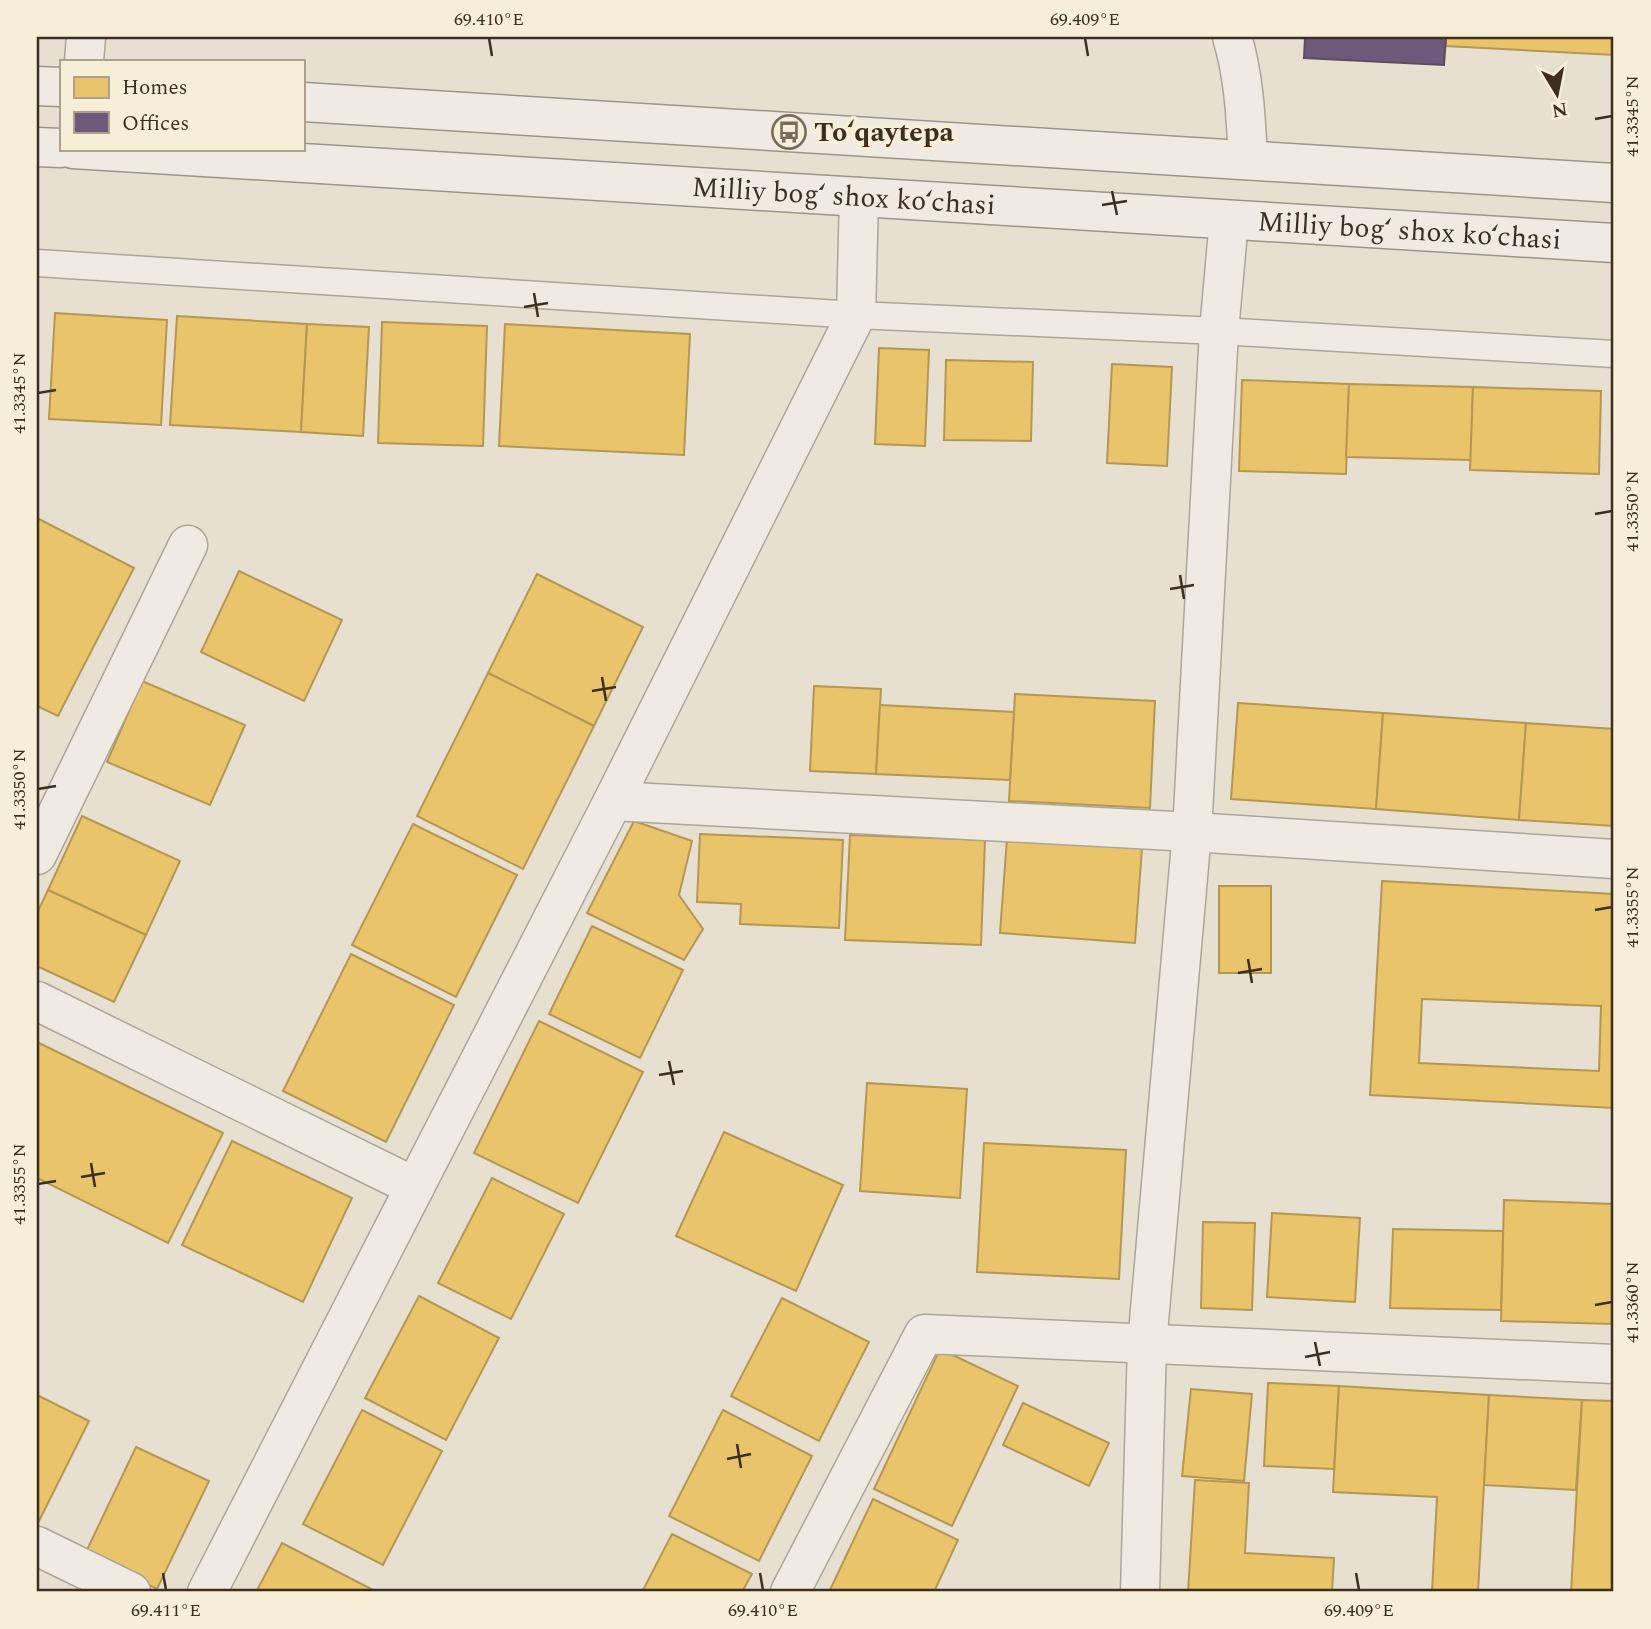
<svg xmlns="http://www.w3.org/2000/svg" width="1651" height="1629" font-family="Spectral,serif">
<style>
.homes{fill:#e9c46a;stroke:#b59754;stroke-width:2;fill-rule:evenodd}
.offices{fill:#6d597a;stroke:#5f4c5f;stroke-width:2}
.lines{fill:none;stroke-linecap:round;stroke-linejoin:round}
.lane-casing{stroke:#ada599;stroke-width:29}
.street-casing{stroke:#ada599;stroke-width:41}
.secondary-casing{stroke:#9c958a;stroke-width:41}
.lane{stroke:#efebe3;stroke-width:26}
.street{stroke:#efebe3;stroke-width:38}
.secondary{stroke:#efebe3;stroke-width:38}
.ticks{fill:none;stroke:#3d2e20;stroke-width:2.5}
.labels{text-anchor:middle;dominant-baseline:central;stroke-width:7;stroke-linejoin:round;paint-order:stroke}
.poi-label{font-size:28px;font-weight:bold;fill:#3d2e20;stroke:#f7eed8;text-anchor:start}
.street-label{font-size:28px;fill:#3d2e20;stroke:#f7eed8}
.neatline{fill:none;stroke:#3d2e20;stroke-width:2.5}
.ticks-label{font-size:18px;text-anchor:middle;fill:#3d2e20}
</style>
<rect width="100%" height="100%" fill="#e7e0d1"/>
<g class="homes">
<polygon points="1446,37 1614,37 1614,55 1446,46"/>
<polygon points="55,313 167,320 161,425 49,419"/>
<polygon points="177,316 307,324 301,432 170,425"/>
<polygon points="382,322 487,326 483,446 378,443"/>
<polygon points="307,324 369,327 363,436 301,432"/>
<polygon points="505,324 690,334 684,455 499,446"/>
<polygon points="879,348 929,350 925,446 875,444"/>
<polygon points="946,360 1033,362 1031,441 944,440"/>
<polygon points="1112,364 1172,367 1167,466 1107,463"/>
<polygon points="1242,380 1349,384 1346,474 1239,471"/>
<polygon points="1349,384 1473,387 1471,460 1346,457"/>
<polygon points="1473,387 1601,391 1599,474 1470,470"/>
<polygon points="37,518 134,568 58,716 37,706"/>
<polygon points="239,571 342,620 304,701 201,652"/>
<polygon points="537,574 643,627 594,726 488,673"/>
<polygon points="488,673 594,726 523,869 417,816"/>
<polygon points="142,681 245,725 210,805 107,762"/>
<polygon points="814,686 881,689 876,774 810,771"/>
<polygon points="1015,694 1155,701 1150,808 1009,801"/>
<polygon points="1238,703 1383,713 1376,809 1231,799"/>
<polygon points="880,705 1014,712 1010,780 876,774"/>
<polygon points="1383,713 1526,723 1519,820 1376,809"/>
<polygon points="1526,723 1614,729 1614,826 1519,820"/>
<polygon points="82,816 180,861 146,935 48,890"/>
<polygon points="634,821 692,841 679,895 703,929 684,960 587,913"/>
<polygon points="413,824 517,875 456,997 352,945"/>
<polygon points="700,834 843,840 839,928 740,924 741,904 697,902"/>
<polygon points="850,835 985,840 981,945 845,940"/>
<polygon points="1007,838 1142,848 1135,943 1000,933"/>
<path d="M1382,881L1614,894V1108L1370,1095ZM1422,999L1601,1006L1599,1071L1419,1063Z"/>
<rect x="1219" y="886" width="52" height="87"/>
<polygon points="48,890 146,935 114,1002 37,966 37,913"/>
<polygon points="592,926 683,970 640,1058 549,1014"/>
<polygon points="351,954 454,1005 386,1142 283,1091"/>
<polygon points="539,1021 643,1072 578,1203 474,1153"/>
<polygon points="37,1042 223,1133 168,1243 37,1178"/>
<polygon points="867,1083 967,1089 960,1198 860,1191"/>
<polygon points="724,1132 843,1185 796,1291 676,1236"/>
<polygon points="232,1141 352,1198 303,1302 182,1245"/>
<polygon points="984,1143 1126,1150 1119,1279 977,1272"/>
<polygon points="492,1178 564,1214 511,1319 438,1283"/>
<polygon points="1504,1200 1614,1204 1614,1324 1501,1321"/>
<polygon points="1272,1213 1360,1218 1355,1302 1267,1297"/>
<polygon points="1203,1222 1255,1223 1252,1310 1201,1308"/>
<polygon points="1393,1229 1503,1231 1501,1310 1390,1308"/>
<polygon points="419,1296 499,1338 446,1440 365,1398"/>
<polygon points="782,1298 869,1342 819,1441 731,1396"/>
<polygon points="940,1349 1018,1386 952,1526 874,1489"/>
<polygon points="1268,1383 1339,1386 1334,1469 1264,1466"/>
<polygon points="1339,1386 1489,1395 1478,1592 1432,1592 1437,1497 1333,1492"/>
<polygon points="1191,1389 1252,1394 1244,1481 1182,1476"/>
<polygon points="37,1395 89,1421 37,1525"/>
<polygon points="1489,1395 1582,1400 1576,1490 1484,1485"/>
<polygon points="1582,1400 1614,1401 1614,1592 1571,1592"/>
<polygon points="1023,1403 1109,1443 1089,1486 1003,1445"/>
<polygon points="362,1410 442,1451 383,1565 303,1524"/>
<polygon points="723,1410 812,1456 759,1561 669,1516"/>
<polygon points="136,1447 209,1481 157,1589 85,1554"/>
<polygon points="1195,1480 1249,1483 1245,1553 1334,1558 1332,1592 1188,1592"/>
<polygon points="873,1499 958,1540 934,1592 829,1592"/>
<polygon points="672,1534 752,1574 742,1592 642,1592"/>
<polygon points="282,1543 377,1592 256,1592"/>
</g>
<polygon class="offices" points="1305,37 1446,37 1444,65 1304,58"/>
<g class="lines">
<g class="lane-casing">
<polyline id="lane" points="37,263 856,315 1219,331 1614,354"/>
</g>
<g class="street-casing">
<g id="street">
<path d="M1232,37C1244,75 1246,120 1248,160"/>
<polyline points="84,61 86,37"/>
<polyline points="613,801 1192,832 1614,859"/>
<polyline points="37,855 188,545"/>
<polyline points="37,1001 415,1187"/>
<polyline points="37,1546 131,1592"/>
<polyline points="207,1592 613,801 856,315 859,197"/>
<polyline points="790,1592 924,1334 1614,1364"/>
<polyline points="1140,1592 1147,1344 1192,832 1219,331 1229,220"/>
</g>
</g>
<g class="secondary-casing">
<g id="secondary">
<polyline points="37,86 61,87"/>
<polyline points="303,102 1614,183"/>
<polyline points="37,147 61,148"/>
<path id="s1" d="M73,149L1614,243"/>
</g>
</g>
<use href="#lane" class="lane"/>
<use href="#street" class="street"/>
<use href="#secondary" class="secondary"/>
</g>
<path class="ticks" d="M489,38L492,56M1085,38L1088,56M1595,119L1612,116M1112,191L1117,215M1102,205L1127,201M534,293L538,317M524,307L548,303M38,393L56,390M1595,514L1612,511M1180,575L1184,599M1170,589L1194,585M602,677L606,701M592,691L616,687M38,789L56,786M1595,910L1612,907M1248,959L1252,983M1238,973L1262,969M669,1061L674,1085M659,1075L683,1071M91,1163L95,1187M81,1177L105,1173M38,1184L56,1181M1595,1305L1612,1302M1315,1342L1320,1366M1305,1357L1330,1352M737,1444L741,1468M727,1459L751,1454M163,1573L166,1590M760,1573L763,1590M1356,1573L1359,1590"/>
<defs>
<g id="bus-ring" transform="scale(1.75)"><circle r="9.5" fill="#f7eed8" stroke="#786c5e" stroke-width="1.5"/><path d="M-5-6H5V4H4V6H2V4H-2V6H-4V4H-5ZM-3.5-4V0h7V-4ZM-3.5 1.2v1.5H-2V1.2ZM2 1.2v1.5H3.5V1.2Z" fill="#786c5e"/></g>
</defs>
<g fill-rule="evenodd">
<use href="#bus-ring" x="789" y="132"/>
</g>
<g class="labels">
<g class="poi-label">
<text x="814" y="132">Toʻqaytepa</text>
</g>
<g class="street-label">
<text stroke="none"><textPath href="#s1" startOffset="772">Milliy bog‘ shox ko‘chasi</textPath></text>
<text stroke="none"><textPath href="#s1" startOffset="1339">Milliy bog‘ shox ko‘chasi</textPath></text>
</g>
</g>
<rect width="1651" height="1629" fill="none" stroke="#f7eed8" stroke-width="77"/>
<rect x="60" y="60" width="245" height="91" fill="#f7eed8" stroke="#ada18e" stroke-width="2"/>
<rect x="74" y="77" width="35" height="21" fill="#e9c46a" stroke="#ada18e" stroke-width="2"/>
<text x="122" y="94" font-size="21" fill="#3d2e20">Homes</text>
<rect x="74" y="112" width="35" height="21" fill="#6d597a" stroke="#ada18e" stroke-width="2"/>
<text x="122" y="130" font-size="21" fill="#3d2e20">Offices</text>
<g transform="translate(1557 94) rotate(170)" stroke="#f7eed8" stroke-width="5" paint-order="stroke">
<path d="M0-5L12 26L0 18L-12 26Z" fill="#3d2e20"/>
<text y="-10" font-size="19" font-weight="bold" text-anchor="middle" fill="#3d2e20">N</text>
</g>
<rect x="38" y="38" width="1574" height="1552" class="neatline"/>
<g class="ticks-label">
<text x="489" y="25">69.410°E</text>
<text x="1085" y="25">69.409°E</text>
<text transform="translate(1632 116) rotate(-90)" y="6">41.3345°N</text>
<text transform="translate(19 393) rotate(-90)" y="6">41.3345°N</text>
<text transform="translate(1632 511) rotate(-90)" y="6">41.3350°N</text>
<text transform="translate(19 789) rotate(-90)" y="6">41.3350°N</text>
<text transform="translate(1632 907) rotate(-90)" y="6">41.3355°N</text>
<text transform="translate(19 1184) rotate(-90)" y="6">41.3355°N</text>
<text transform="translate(1632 1302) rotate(-90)" y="6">41.3360°N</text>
<text x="166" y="1616">69.411°E</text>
<text x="763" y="1616">69.410°E</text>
<text x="1359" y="1616">69.409°E</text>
</g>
</svg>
